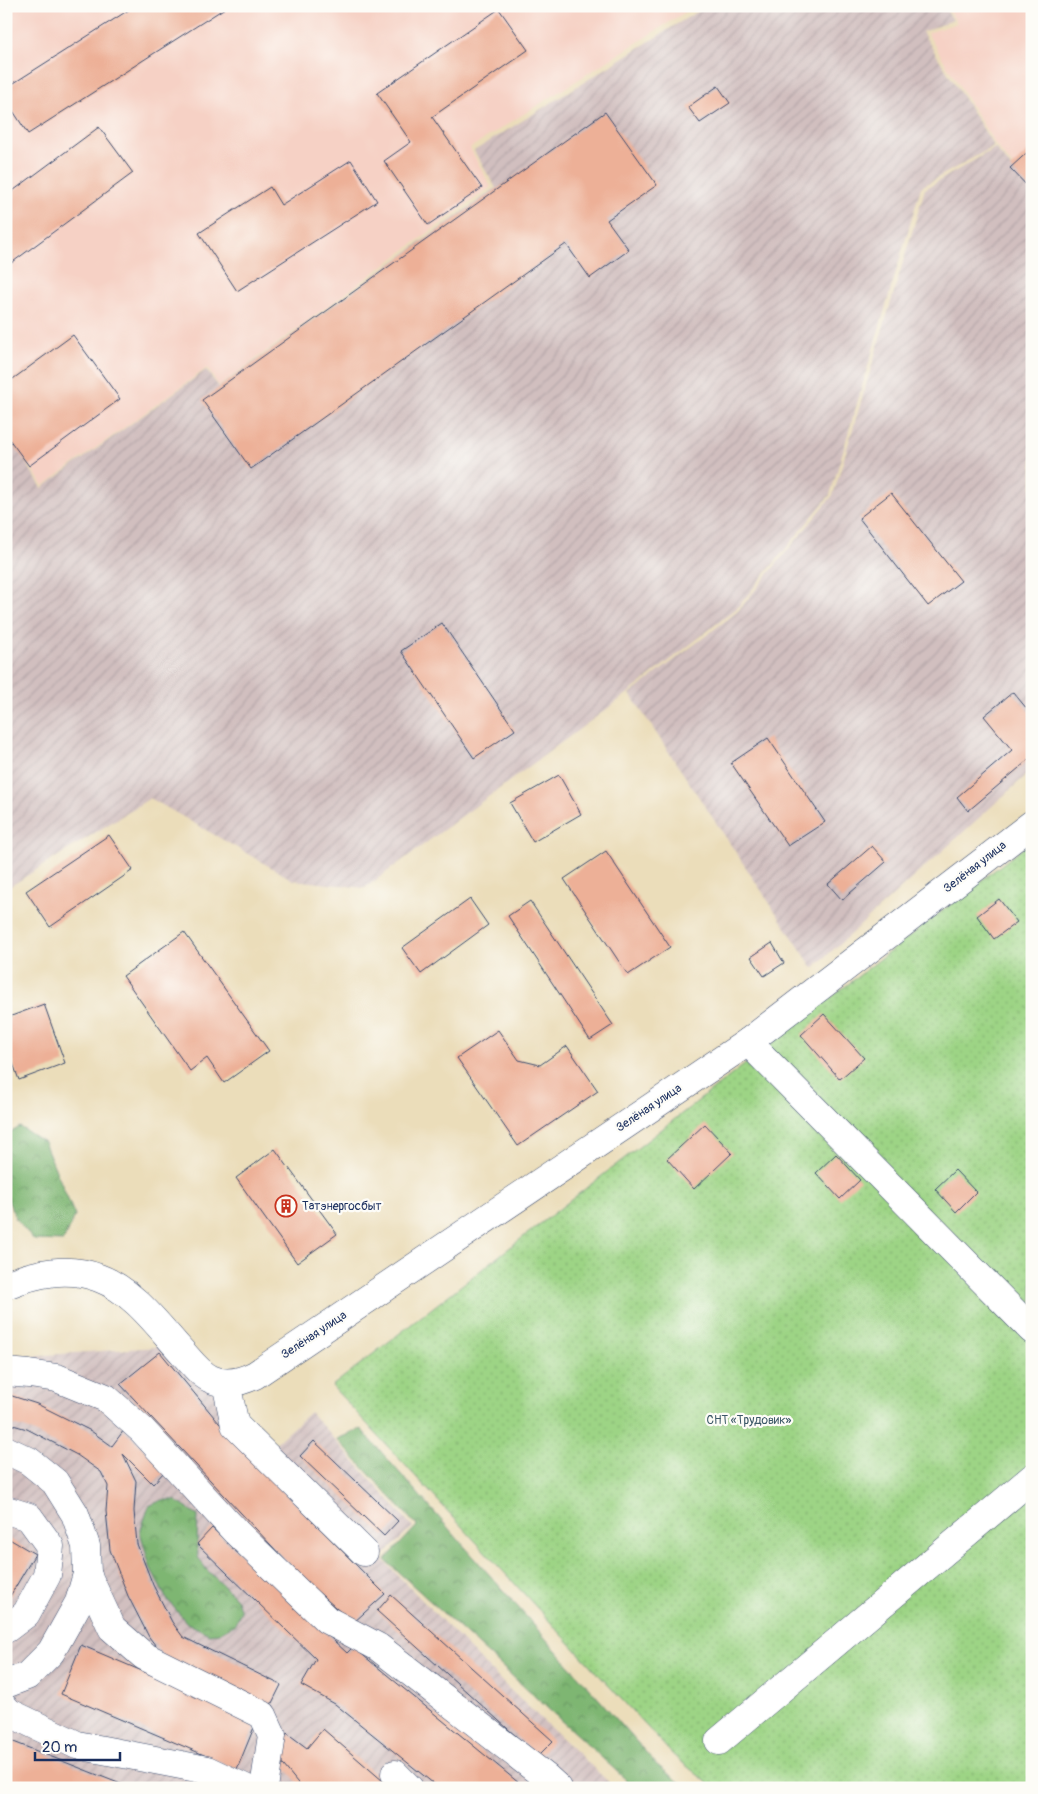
<svg xmlns="http://www.w3.org/2000/svg" width="1038" height="1794" font-family="Pangolin,sans-serif">
<style>
.built{fill:#f6d1c5}
.industrial{fill:url(#industrial-furrows)}
.forest{fill:url(#forest-crowns);stroke:#4c7268}
.garden{fill:url(#garden-dots);stroke:#5c8272}
.building{fill:#edb097}
.lines{fill:none;stroke-linecap:round;stroke-linejoin:round}
.minor-casing{stroke:#3a496c;stroke-width:29}
.minor{stroke:#fff;stroke-width:28}
.labels{text-anchor:middle;dominant-baseline:central;stroke-width:4.5;stroke-linejoin:round;paint-order:stroke}
.street-label{font-size:12px;fill:#1b2f5e;stroke:#fdfcf7}
.poi-label{font-size:12px;fill:#1b2f5e;stroke:#fdfcf7;text-anchor:start}
.park-label{font-size:12px;fill:#3c5868;stroke:#fdfcf7}
</style>
<defs>
<pattern id="industrial-furrows" width="10" height="10" patternUnits="userSpaceOnUse" patternTransform="scale(1.25)"><rect width="10" height="10" fill="#d1bfbf"/><path d="M-1 1l2-2M0 10L10 0M9 11l2-2" fill="none" stroke="#b3a4a7"/></pattern>
<pattern id="forest-crowns" width="20" height="18" patternUnits="userSpaceOnUse" patternTransform="scale(1.25)"><rect width="20" height="18" fill="#7eb672"/><path d="M2 6a3 3 0 1 1 6 0M12 15a3 3 0 1 1 6 0" fill="none" stroke="#669461"/></pattern>
<pattern id="garden-dots" width="8" height="8" patternUnits="userSpaceOnUse" patternTransform="scale(1.25)"><rect width="8" height="8" fill="#9dd485"/><path d="M2 2h.1M6 6h.1" fill="none" stroke="#87b675" stroke-width="1.8" stroke-linecap="round"/></pattern>
</defs>
<rect width="100%" height="100%" fill="#fdfcf7"/>
<filter id="ink" filterUnits="userSpaceOnUse"><feTurbulence type="fractalNoise" baseFrequency=".02" numOctaves="2"/><feDisplacementMap in="SourceGraphic" scale="10" xChannelSelector="R" yChannelSelector="G"/><feConvolveMatrix kernelMatrix="1 2 1 2 8 2 1 2 1" color-interpolation-filters="sRGB"/></filter>
<filter id="wash" filterUnits="userSpaceOnUse"><feTurbulence type="fractalNoise" baseFrequency=".0096" numOctaves="4" result="noise"/><feDisplacementMap in="SourceGraphic" scale="20" xChannelSelector="R" yChannelSelector="G"/><feGaussianBlur stdDeviation="1.12" result="paint"/><feColorMatrix in="noise" values="0 0 0 0 0 0 0 0 0 0 0 0 0 0 0 0 0 1.4 0 .05"/><feComposite in="paint" operator="in"/></filter>
<g filter="url(#wash)">
<rect width="100%" height="100%" fill="#ebddba"/>
<g class="built">
<polygon points="6,6 695,6 470,148 491,187 219,386 207,368 43,486 6,429"/>
<polygon points="946,6 1032,6 1032,189 996,146 927,33 957,23"/>
</g>
<g class="industrial">
<polygon points="706,6 944,6 953,20 922,32 994,146 921,187 830,495 737,608 627,694 365,888 293,880 150,798 6,889 6,431 42,488 206,370 219,387 496,188 474,151"/>
<polygon points="995,148 1032,192 1032,770 813,968 630,694 738,611 833,495 925,189"/>
<polygon points="170,1346 269,1449 310,1412 413,1527 381,1558 507,1687 615,1788 291,1788 283,1781 219,1788 6,1788 6,1358"/>
</g>
<g class="forest">
<polygon points="20,1127 44,1142 75,1216 63,1241 34,1240 16,1219 6,1196 6,1135"/>
<polygon points="361,1429 657,1765 687,1788 635,1788 385,1560 417,1526 337,1439"/>
<polygon points="162,1500 175,1500 198,1516 197,1544 198,1557 206,1569 236,1598 241,1611 235,1624 219,1633 209,1634 187,1623 166,1598 151,1570 140,1532 149,1506"/>
</g>
<polygon class="garden" points="1032,841 1032,1788 714,1788 673,1755 332,1386"/>
<g id="blocks">
<g class="building">
<polygon points="135,6 228,6 28,134 6,100 6,88"/>
<polygon points="499,9 528,50 432,117 482,188 428,225 384,161 411,142 377,93"/>
<polygon points="718,86 730,103 700,123 688,107"/>
<polygon points="605,112 657,185 607,220 629,250 590,278 566,244 251,469 202,400"/>
<polygon points="99,127 133,173 6,267 6,196"/>
<polygon points="1032,148 1032,191 1010,168"/>
<polygon points="351,160 377,201 237,291 199,233 270,187 281,205"/>
<polygon points="73,335 120,399 29,466 6,435 6,384"/>
<polygon points="891,493 961,581 928,606 859,518"/>
<polygon points="442,623 515,730 474,758 401,651"/>
<polygon points="1013,692 1032,715 1032,757 968,811 957,797 1012,750 984,716"/>
<polygon points="768,738 825,822 788,846 731,763"/>
<polygon points="559,775 581,814 533,842 510,803"/>
<polygon points="109,835 133,870 50,927 26,891"/>
<polygon points="872,846 886,862 842,900 828,884"/>
<polygon points="606,851 670,947 628,975 564,879"/>
<polygon points="470,899 488,925 421,974 402,948"/>
<polygon points="999,899 1017,922 994,939 977,916"/>
<polygon points="530,901 613,1025 590,1040 508,916"/>
<polygon points="184,932 269,1051 224,1083 207,1058 190,1071 123,976"/>
<polygon points="772,943 784,963 764,976 751,957"/>
<polygon points="44,1004 65,1063 19,1080 6,1044 6,1018"/>
<polygon points="824,1014 864,1058 840,1079 801,1035"/>
<polygon points="498,1030 519,1060 540,1065 567,1046 598,1091 518,1146 457,1058"/>
<polygon points="705,1124 732,1153 694,1189 667,1159"/>
<polygon points="275,1149 337,1234 297,1263 236,1178"/>
<polygon points="836,1154 860,1180 840,1199 816,1173"/>
<polygon points="955,1170 976,1192 956,1212 935,1189"/>
<polygon points="160,1352 239,1447 385,1594 353,1623 300,1576 120,1384"/>
<polygon points="6,1394 37,1404 91,1431 112,1446 124,1430 165,1471 153,1484 123,1454 136,1481 134,1511 137,1544 153,1585 172,1622 183,1637 281,1685 269,1709 166,1659 149,1637 128,1596 110,1550 106,1511 108,1486 101,1472 77,1455 27,1429 6,1423"/>
<polygon points="314,1441 398,1521 384,1536 300,1456"/>
<polygon points="212,1528 347,1653 353,1647 525,1788 439,1788 335,1704 301,1685 316,1659 197,1544"/>
<polygon points="6,1537 35,1554 6,1603"/>
<polygon points="391,1595 553,1741 538,1756 377,1611"/>
<polygon points="81,1645 257,1720 237,1769 61,1694"/>
<polygon points="323,1729 391,1788 302,1788 275,1755 287,1733 307,1748"/>
<polygon points="6,1739 131,1788 6,1788"/>
</g>
</g>
</g>
<g filter="url(#ink)">
<use href="#blocks" fill-opacity="0" stroke="#3a496c" stroke-width="1"/>
<g class="lines">
<g class="minor-casing">
<g id="minor">
<polyline points="748,1042 1032,1330"/>
<path d="M6,1285C36,1273 68,1266 99,1278C134,1291 159,1327 183,1353C191,1362 200,1374 211,1379C226,1386 241,1382 255,1375L748,1042L1032,824"/>
<polyline points="6,1372 29,1374 57,1378 106,1398 142,1430 236,1532 327,1620 378,1647 547,1778 558,1788"/>
<polyline points="226,1383 235,1425 364,1552"/>
<polyline points="6,1450 29,1461 55,1482 75,1514 86,1546 87,1574 79,1602 51,1652 27,1676 6,1684"/>
<polyline points="6,1510 29,1517 50,1546 47,1575 26,1614 6,1629"/>
<polyline points="87,1574 112,1628 144,1656 263,1715 272,1735 264,1788"/>
<polyline points="6,1709 8,1712 77,1745 207,1770 245,1788"/>
<polyline points="719,1741 1032,1478"/>
<polyline points="395,1774 409,1788"/>
</g>
</g>
<use href="#minor" class="minor"/>
</g>
</g>
<defs>
<g id="building-ring" transform="scale(1.125)"><circle r="9.5" fill="#fdfcf7" stroke="#c8321e" stroke-width="1.5"/><path d="M-4-6H4V6H1V3H-1V6H-4ZM-2.5-4.3h1.7v1.8h-1.7ZM.8-4.3h1.7v1.8H.8ZM-2.5-1h1.7V.8h-1.7ZM.8-1h1.7V.8H.8Z" fill="#c8321e"/></g>
</defs>
<g fill-rule="evenodd">
<use href="#building-ring" x="286" y="1206"/>
</g>
<g class="labels">
<g class="street-label">
<text transform="translate(975 867) rotate(-38)">Зелёная улица</text>
<text transform="translate(649 1108) rotate(-34)">Зелёная улица</text>
<text transform="translate(314 1335) rotate(-34)">Зелёная улица</text>
</g>
<g class="poi-label">
<text x="302" y="1206">Татэнергосбыт</text>
</g>
<g class="park-label">
<text x="749" y="1420">СНТ «Трудовик»</text>
</g>
</g>
<rect width="1038" height="1794" fill="none" stroke="#fdfcf7" stroke-width="25"/>
<path d="M35 1752v8h85v-8" fill="none" stroke="#1b2f5e" stroke-width="2.5"/>
<text x="42" y="1752" font-size="15" fill="#1b2f5e" stroke="#fdfcf7" stroke-width="4" paint-order="stroke">20 m</text>
</svg>
